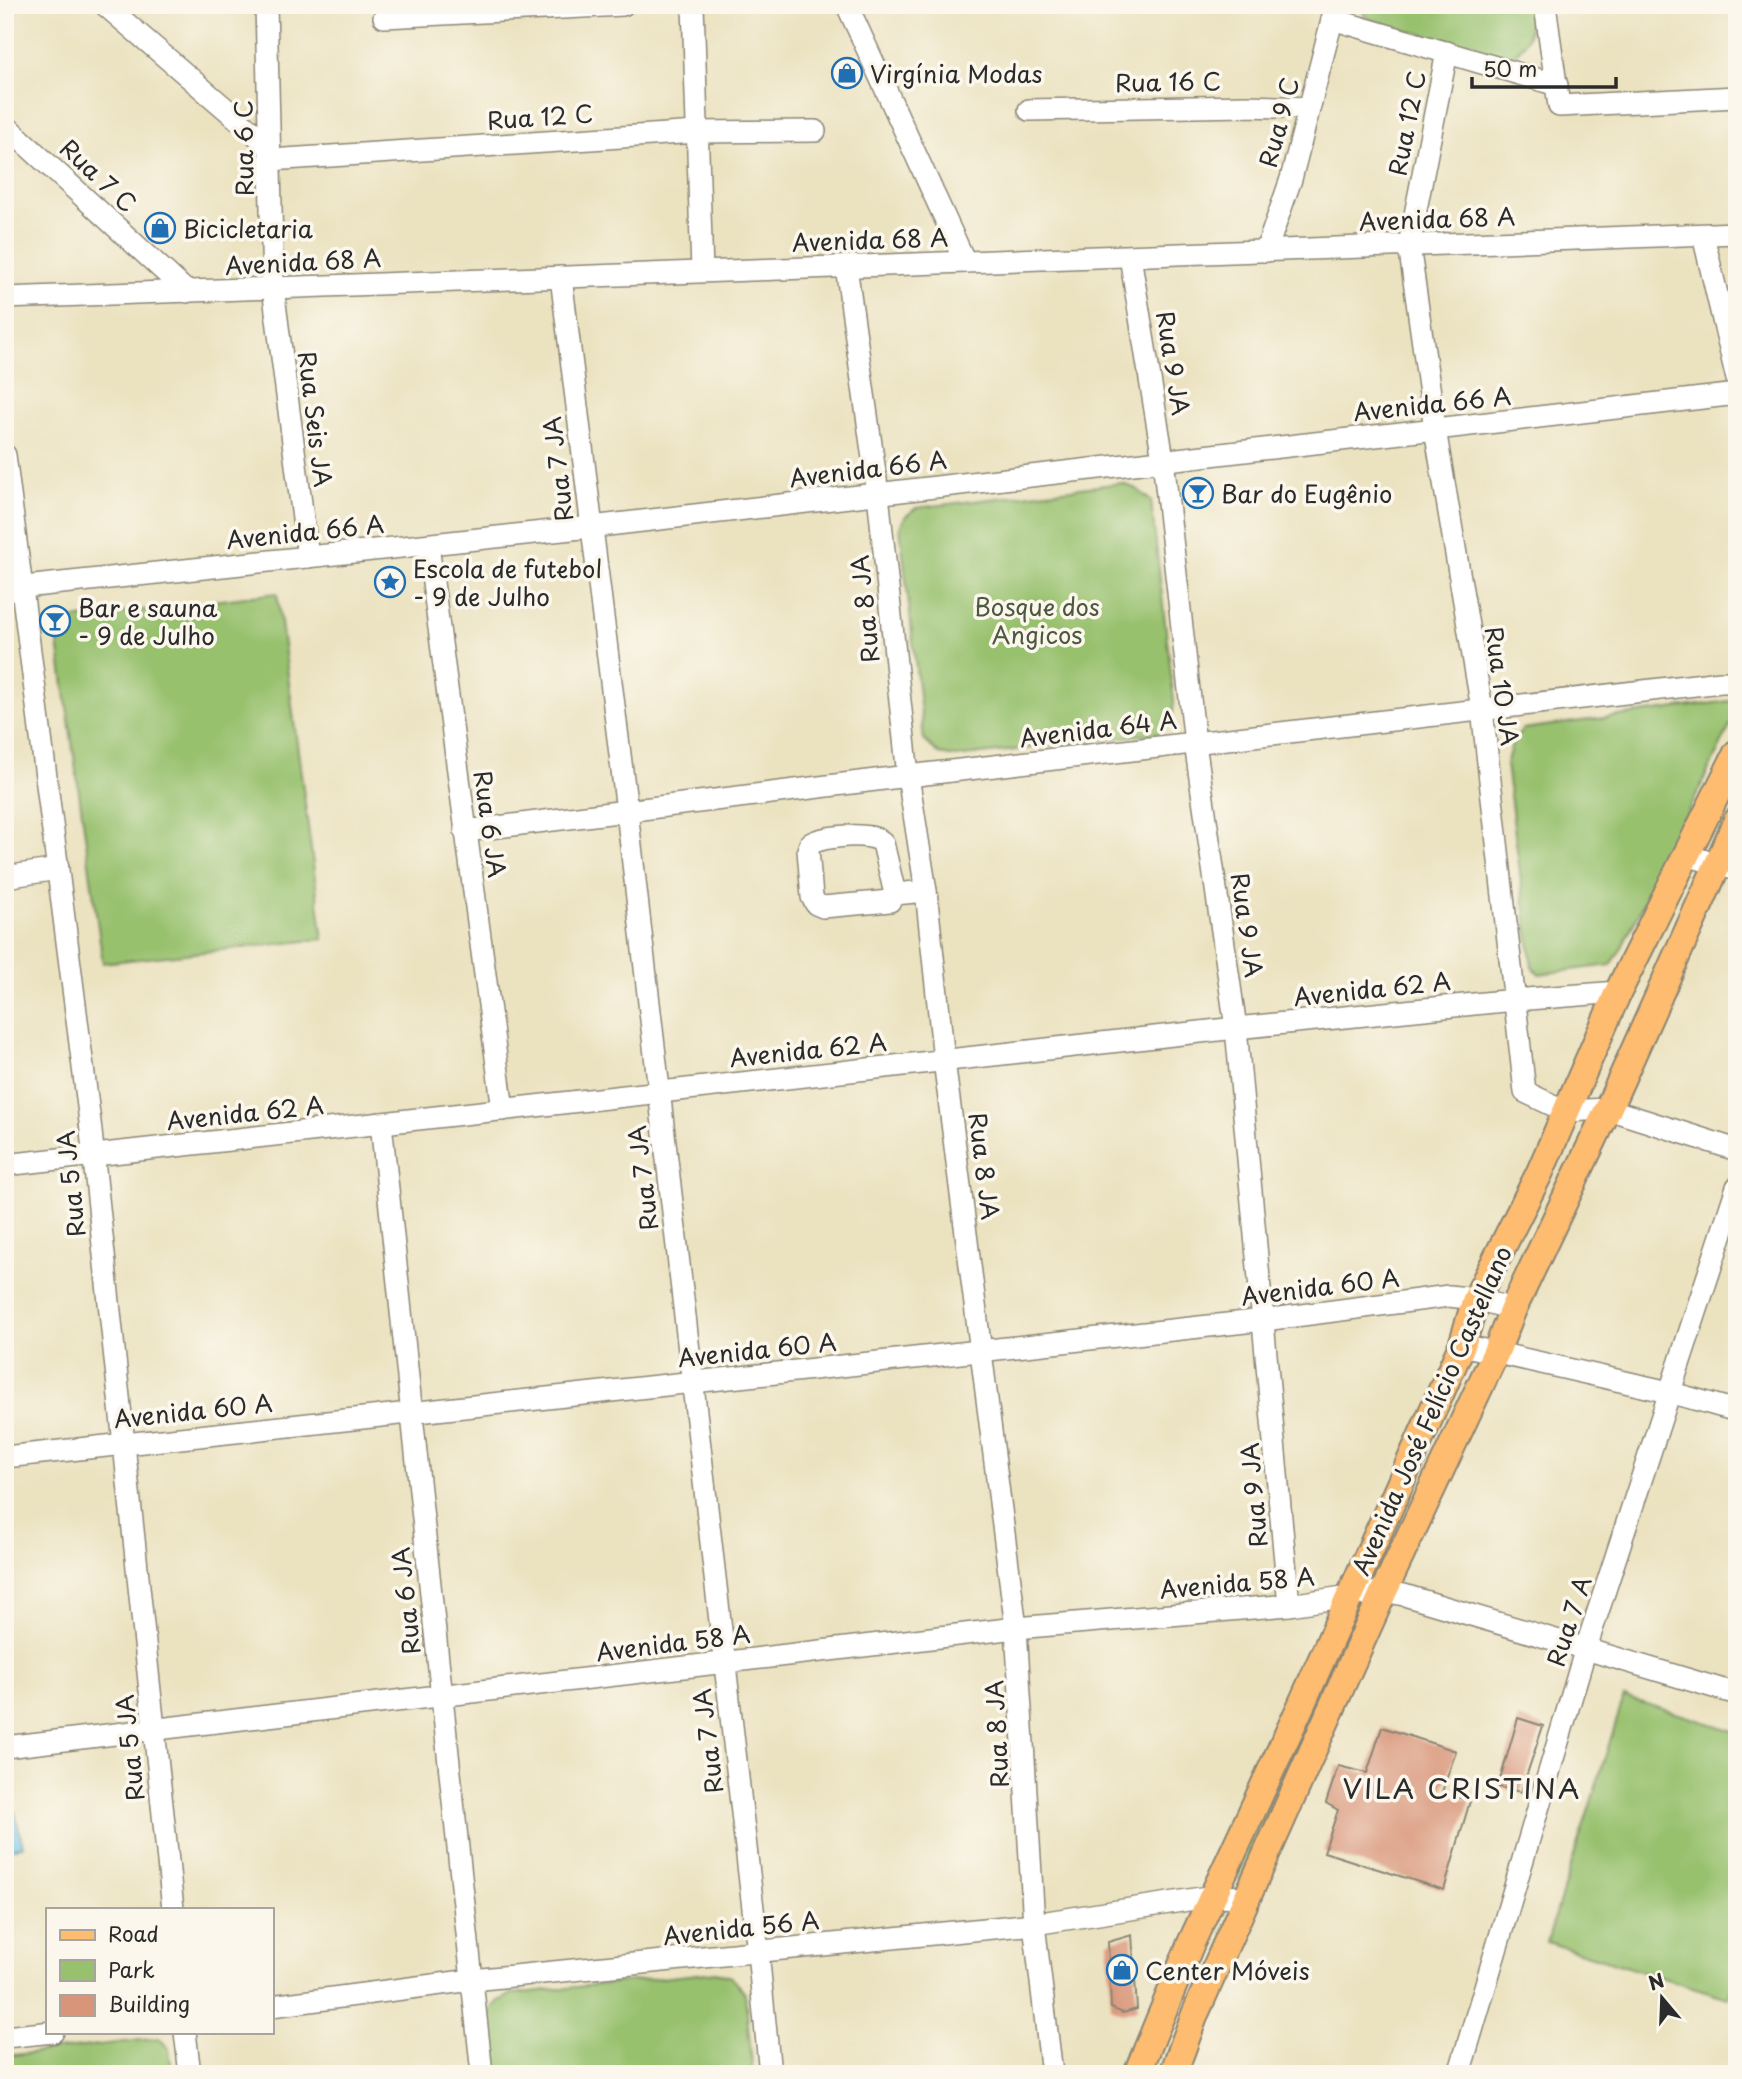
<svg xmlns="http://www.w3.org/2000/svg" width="1742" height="2079" font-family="'Playpen Sans',sans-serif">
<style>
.green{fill:#98c16e;stroke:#62764c;stroke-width:2}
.water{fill:#67c1e5;stroke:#497688;stroke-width:2}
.building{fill:#d99579}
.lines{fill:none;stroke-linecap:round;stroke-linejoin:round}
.minor-casing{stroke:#8b8676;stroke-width:24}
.major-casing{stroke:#8b8676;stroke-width:30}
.minor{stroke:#fff;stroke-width:21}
.major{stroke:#fdbc70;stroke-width:26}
.labels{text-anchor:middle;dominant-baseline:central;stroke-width:7;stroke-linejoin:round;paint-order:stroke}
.poi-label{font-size:24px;fill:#2b2b2b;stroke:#fbf7ec;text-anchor:start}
.street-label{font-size:24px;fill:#2b2b2b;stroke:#fbf7ec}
.park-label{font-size:24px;fill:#4c583f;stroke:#fbf7ec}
.quarter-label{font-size:28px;letter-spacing:2px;fill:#2b2b2b;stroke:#fbf7ec}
</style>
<rect width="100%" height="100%" fill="#fbf7ec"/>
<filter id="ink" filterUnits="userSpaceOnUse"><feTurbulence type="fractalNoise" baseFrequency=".0143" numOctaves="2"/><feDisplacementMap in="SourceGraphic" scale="14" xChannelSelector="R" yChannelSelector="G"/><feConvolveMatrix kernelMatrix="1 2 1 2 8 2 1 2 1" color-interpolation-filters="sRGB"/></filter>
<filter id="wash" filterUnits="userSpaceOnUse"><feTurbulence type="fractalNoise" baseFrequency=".00686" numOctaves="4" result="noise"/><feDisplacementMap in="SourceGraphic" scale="28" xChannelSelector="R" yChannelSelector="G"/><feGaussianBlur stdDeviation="1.57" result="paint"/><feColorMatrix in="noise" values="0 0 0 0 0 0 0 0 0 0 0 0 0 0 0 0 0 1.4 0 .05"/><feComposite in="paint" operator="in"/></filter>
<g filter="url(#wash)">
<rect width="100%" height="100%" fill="#ebe2c0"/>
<g class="green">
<path d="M1359,5H1529C1530,31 1532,41 1510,58L1373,21L1365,16Z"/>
<polygon points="1121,483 1137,489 1151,501 1174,701 1172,721 1158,733 956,757 939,754 924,740 900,527 905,517 916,508"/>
<polygon points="277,593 323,939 103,963 55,621"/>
<polygon points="1737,700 1737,712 1621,949 1611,965 1539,974 1532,966 1506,764 1512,744 1523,729"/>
<polygon points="1336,1659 1340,1664 1240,1880 1234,1877"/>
<polygon points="1624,1697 1737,1732 1737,1970 1728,1998 1547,1942"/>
<polygon points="716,1972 731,1977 745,1993 753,2074 494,2074 486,2016 498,2002 512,1994"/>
<polygon points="159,2038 169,2049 172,2074 5,2074 5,2056"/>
</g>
<polygon class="water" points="12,1801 23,1846 5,1850 5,1802"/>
<g id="blocks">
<g class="building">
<polygon points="1518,1718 1543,1726 1521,1792 1498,1787"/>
<polygon points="1382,1727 1456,1751 1442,1792 1470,1801 1444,1890 1324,1852 1338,1810 1326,1803 1338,1766 1367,1773"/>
<polygon points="1132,1935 1137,2009 1123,2013 1111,2008 1108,1942"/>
</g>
</g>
</g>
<g filter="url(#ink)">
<use href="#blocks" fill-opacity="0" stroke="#8b8676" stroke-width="2"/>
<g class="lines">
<g class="minor-casing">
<g id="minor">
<polyline points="105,5 269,146"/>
<polyline points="266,5 273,288 308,557"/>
<polyline points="693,5 702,271"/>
<polyline points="847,5 965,262"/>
<polyline points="1545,5 1559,106 1737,97"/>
<polyline points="384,17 623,5"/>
<polyline points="1332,19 1557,85"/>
<polyline points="1447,52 1409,245 1435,429 1482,709 1525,1092 1565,1111 1608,1109 1737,1150"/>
<polyline points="1029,110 1247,106 1309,108"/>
<polyline points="5,125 187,292"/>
<polyline points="270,160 697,132 815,131"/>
<polyline points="1703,235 1737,379"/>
<polyline points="1266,251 1291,179 1336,5"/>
<polyline points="1130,256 1163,459 1195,743 1236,1028 1289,1605"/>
<polyline points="846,266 878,494 908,776 926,891 944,1060 1016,1628 1034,1924 1052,2074"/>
<polyline points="561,277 627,811 758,1952 770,2074"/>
<polyline points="5,298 1737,233"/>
<polyline points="5,455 90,1122 173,1909"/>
<polyline points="428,545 503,1110"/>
<polyline points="5,589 591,527 1737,394"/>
<polyline points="465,831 908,776 1721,682 1737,682"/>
<polyline points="1686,855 1737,870"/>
<polyline points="5,877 58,869"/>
<path d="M895,894L883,843C873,831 822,836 810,844L808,850L812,897L816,904L823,907L890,901L895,894L926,891"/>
<polyline points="381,1123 482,2074"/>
<polyline points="5,1165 1236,1028 1514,1000 1618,992"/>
<polyline points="1462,1345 1669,1392 1737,1411"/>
<polyline points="5,1457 1264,1320 1449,1296 1476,1299 1513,1309"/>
<polyline points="5,1747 1016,1628 1289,1605 1384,1591 1404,1595 1737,1694"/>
<polyline points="271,2006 472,1980 1034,1924 1214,1896 1247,1897"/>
<polyline points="185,2032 190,2074"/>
<polyline points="5,2037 53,2032"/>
<polyline points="1459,2074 1586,1648 1737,1187"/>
</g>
</g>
<g class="major-casing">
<g id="major">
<polyline points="1137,2074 1191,1943 1299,1710 1462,1345 1476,1299 1539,1174 1618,992 1737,753"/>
<polyline points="1173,2074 1195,2014 1384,1591 1496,1352 1513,1309 1608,1109 1737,821"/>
</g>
</g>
<use href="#minor" class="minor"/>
<use href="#major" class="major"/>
</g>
</g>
<defs>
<g id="shop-ring" transform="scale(1.575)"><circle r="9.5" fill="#fbf7ec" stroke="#1f6fb2" stroke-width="1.5"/><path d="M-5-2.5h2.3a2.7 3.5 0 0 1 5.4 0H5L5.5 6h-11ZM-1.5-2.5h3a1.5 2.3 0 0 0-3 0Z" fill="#1f6fb2"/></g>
<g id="bar-ring" transform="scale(1.575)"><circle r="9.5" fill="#fbf7ec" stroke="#1f6fb2" stroke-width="1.5"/><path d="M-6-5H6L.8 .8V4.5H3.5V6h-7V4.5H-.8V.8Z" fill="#1f6fb2"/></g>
<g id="sight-ring" transform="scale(1.575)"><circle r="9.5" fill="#fbf7ec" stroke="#1f6fb2" stroke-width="1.5"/><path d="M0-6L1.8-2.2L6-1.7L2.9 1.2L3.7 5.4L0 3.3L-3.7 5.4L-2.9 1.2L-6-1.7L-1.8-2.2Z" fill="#1f6fb2"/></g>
</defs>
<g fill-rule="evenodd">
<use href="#shop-ring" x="847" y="73"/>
<use href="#shop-ring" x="160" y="228"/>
<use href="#bar-ring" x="1198" y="493"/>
<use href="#sight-ring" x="390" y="582"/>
<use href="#bar-ring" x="55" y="621"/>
<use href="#shop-ring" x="1122" y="1970"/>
</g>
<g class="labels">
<g class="poi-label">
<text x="870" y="73">Virgínia Modas</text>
<text x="183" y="228">Bicicletaria</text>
<text x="1221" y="493">Bar do Eugênio</text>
<text x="413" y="568">Escola de futebol<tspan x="413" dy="28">- 9 de Julho</tspan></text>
<text x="78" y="607">Bar e sauna<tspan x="78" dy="28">- 9 de Julho</tspan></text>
<text x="1145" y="1970">Center Móveis</text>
</g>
<g class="street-label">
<text transform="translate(1168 81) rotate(-1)">Rua 16 C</text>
<text transform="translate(540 116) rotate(-4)">Rua 12 C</text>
<text transform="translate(1278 122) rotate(-75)">Rua 9 C</text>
<text transform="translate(1406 123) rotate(-79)">Rua 12 C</text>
<text transform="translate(243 148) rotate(-91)">Rua 6 C</text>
<text transform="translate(99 175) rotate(43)">Rua 7 C</text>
<text transform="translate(1437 218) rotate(-2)">Avenida 68 A</text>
<text transform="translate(870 239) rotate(-2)">Avenida 68 A</text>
<text transform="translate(303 261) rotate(-3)">Avenida 68 A</text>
<text transform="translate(1174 363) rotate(81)">Rua 9 JA</text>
<text transform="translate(1432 403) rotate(-6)">Avenida 66 A</text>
<text transform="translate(316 419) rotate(83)">Rua Seis JA</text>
<text transform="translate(868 468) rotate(-7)">Avenida 66 A</text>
<text transform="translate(557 469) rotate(-97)">Rua 7 JA</text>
<text transform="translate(305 531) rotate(-6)">Avenida 66 A</text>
<text transform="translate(864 609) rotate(-96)">Rua 8 JA</text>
<text transform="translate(1503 686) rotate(82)">Rua 10 JA</text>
<text transform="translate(1098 728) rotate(-7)">Avenida 64 A</text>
<text transform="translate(491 824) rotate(82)">Rua 6 JA</text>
<text transform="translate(1248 925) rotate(82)">Rua 9 JA</text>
<text transform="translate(1372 988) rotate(-6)">Avenida 62 A</text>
<text transform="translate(808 1049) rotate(-6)">Avenida 62 A</text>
<text transform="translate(245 1112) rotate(-6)">Avenida 62 A</text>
<text transform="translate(985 1166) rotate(83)">Rua 8 JA</text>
<text transform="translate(642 1178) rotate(-97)">Rua 7 JA</text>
<text transform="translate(70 1184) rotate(-96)">Rua 5 JA</text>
<text transform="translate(1320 1286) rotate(-7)">Avenida 60 A</text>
<text transform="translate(757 1349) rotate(-6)">Avenida 60 A</text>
<text transform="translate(193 1410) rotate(-6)">Avenida 60 A</text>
<text transform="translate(1431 1410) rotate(-66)">Avenida José Felício Castellano</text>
<text transform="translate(1253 1495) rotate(-95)">Rua 9 JA</text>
<text transform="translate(1237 1582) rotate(-5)">Avenida 58 A</text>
<text transform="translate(405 1601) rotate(-96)">Rua 6 JA</text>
<text transform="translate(1568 1621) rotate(-72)">Rua 7 A</text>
<text transform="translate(673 1642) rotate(-7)">Avenida 58 A</text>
<text transform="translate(996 1734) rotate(-93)">Rua 8 JA</text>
<text transform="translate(707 1741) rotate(-97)">Rua 7 JA</text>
<text transform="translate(129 1748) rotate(-96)">Rua 5 JA</text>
<text transform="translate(741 1927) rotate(-6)">Avenida 56 A</text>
</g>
<g class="park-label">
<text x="1037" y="606">Bosque dos<tspan x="1037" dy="28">Angicos</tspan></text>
</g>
<g class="quarter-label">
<text x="1462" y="1787">VILA CRISTINA</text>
</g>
</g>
<rect width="1742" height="2079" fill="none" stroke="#fbf7ec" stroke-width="28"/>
<rect x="46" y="1908" width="228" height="126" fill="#fbf7ec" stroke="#a8a59f" stroke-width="2"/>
<rect x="60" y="1930" width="35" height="10" fill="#fdbc70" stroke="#a8a59f" stroke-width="2"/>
<text x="108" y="1942" font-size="21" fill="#2b2b2b">Road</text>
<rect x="60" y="1960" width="35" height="21" fill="#98c16e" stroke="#a8a59f" stroke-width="2"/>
<text x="108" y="1978" font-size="21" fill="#2b2b2b">Park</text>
<rect x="60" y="1995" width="35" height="21" fill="#d99579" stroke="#a8a59f" stroke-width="2"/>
<text x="108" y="2012" font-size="21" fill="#2b2b2b">Building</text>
<g transform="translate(1662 1998) rotate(341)" stroke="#fbf7ec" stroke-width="5" paint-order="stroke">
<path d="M0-5L12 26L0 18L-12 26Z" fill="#2b2b2b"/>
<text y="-10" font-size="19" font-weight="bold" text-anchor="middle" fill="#2b2b2b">N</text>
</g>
<path d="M1472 77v10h144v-10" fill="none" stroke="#2b2b2b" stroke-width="3.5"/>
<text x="1483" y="77" font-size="21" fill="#2b2b2b" stroke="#fbf7ec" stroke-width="5" paint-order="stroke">50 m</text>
</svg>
